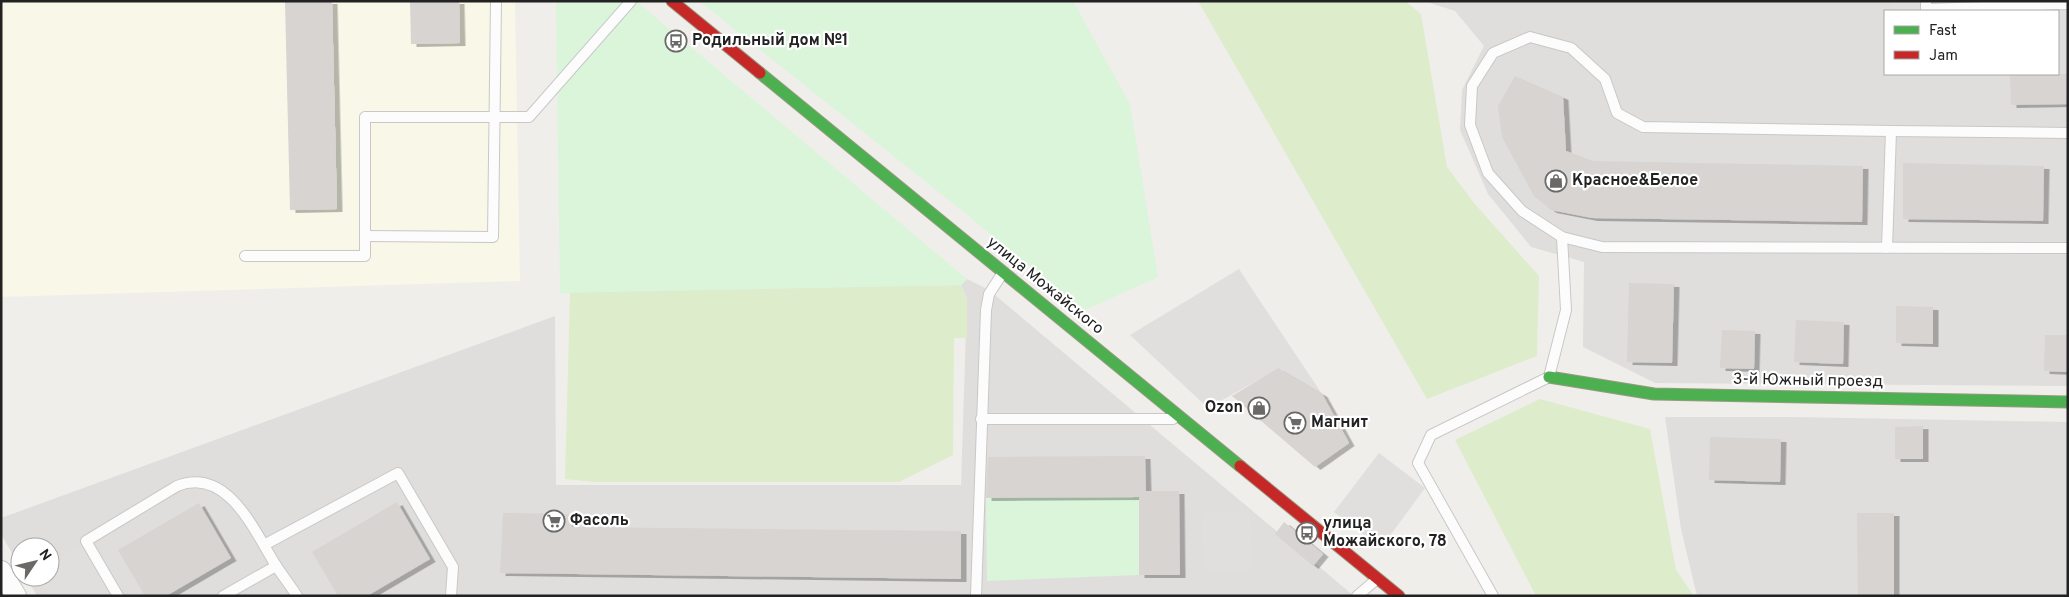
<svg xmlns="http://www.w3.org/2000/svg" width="2069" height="597" font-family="Overpass,sans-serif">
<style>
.residential{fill:#dfdedc;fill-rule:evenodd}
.education{fill:#f8f7e8}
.grass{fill:#ddeccb}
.park{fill:#daf5da}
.parking{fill:#e0dfde}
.building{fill:#d7d4d2;filter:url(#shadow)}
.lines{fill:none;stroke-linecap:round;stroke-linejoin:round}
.lane-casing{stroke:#c9c8c7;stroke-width:12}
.street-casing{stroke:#c9c8c7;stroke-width:22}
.fast-casing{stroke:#999a82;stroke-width:13}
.jam-casing{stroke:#999a82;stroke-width:13}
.lane{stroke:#fdfcfc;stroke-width:10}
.street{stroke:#fdfcfc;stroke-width:20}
.fast{stroke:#4caf50;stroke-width:11}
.jam{stroke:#c62828;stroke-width:11}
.labels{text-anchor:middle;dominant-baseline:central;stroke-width:4.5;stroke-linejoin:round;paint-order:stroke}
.poi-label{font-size:16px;font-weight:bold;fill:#222;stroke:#fff;text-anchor:start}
.street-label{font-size:16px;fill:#222;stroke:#fff}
</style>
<defs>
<filter id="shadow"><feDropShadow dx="5.5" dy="3" stdDeviation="0" flood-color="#0004"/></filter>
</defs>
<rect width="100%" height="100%" fill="#f0eeeb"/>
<g class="residential">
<path d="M1424,1H2068V386L1655,383L1583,347L1584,262L1531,247L1488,194L1460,130L1462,90L1484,46L1455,11ZM1885,11H2058V74H1885Z"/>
<polygon points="967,279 989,290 1354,596 37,596 26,577 50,577 50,547 20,547 20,567 1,534 1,518 555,316 556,485 961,485 967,299 961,285"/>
<polygon points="1665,417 1794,417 2068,422 2068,596 1697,596 1681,529"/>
</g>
<polygon class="education" points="1,1 515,1 520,281 1,297"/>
<g class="grass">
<polygon points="1198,1 1405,1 1421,14 1447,167 1474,203 1539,276 1537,356 1427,399"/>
<polygon points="961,285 967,299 967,338 954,338 953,455 899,482 594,482 565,479 570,292"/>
<polygon points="1540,399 1650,429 1676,570 1694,596 1536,596 1455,440"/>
</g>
<g class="park">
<polygon points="556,1 636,1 967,279 961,285 560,293"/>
<polygon points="699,1 1073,1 1130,104 1158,277 1083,311 960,209"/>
<polygon points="1139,497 1139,575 987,581 986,498"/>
</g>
<g class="parking">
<polygon points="1892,1 2068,1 2068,15 2058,15 2058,11 1892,11"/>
<polygon points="1239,269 1256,295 1322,394 1278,369 1208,408 1130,335"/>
<polygon points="1379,453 1425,488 1381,548 1334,512"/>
<polygon points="1250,511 1252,570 1203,571 1202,512"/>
<polygon points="86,541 118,596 49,596 38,577 50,577 50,562"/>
</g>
<g class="building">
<polygon points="285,1 332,1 337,209 290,210"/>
<polygon points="410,1 459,1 460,43 411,44"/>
<polygon points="2010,74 2068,74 2068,104 2011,105"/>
<polygon points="1515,76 1563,97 1566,151 1593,161 1863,166 1862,222 1592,218 1551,210 1534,196 1502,137 1498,106"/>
<polygon points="1903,163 2044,166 2043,221 1903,219"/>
<polygon points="1629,283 1674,284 1672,363 1627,362"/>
<polygon points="1896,306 1933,307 1933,344 1896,343"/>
<polygon points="1796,320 1844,322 1843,364 1794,362"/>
<polygon points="1722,330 1755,331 1754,369 1720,368"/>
<polygon points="2045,335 2068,335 2068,372 2044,371"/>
<polygon points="1278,368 1322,394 1349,443 1315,467 1232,396"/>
<polygon points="1923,426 1923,459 1895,459 1895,427"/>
<polygon points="1710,437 1781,439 1780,482 1709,480"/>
<polygon points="1145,456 1146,491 1179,491 1180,575 1139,575 1139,497 986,498 988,457"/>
<polygon points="397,502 430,559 367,596 338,596 312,552"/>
<polygon points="199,503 231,558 166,596 145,596 118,550"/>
<polygon points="503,513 574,514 572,527 961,531 961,579 500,573"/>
<polygon points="1857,513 1894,513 1894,596 1858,596"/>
<polygon points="1284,522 1323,554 1313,566 1275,534"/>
</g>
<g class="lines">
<g class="lane-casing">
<g id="lane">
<polyline points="1926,1 1926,9 2068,4"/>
<polyline points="1891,131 2068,133"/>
<polyline points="365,236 493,237 496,1"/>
<polyline points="1887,248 1891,131 1643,127 1617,113 1605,79 1571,48 1530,37 1493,53 1472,86 1470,125 1488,173 1522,211 1562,237 1602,247 2068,248"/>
<polyline points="245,256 365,256 365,117 529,117 631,1"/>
<polyline points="981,419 1173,419"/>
<polyline points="264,545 398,473 453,567 451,596"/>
<path d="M118,596L86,541L177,486C227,466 254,530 275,564C282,575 290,585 297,596"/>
<polyline points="223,596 276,566"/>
<polyline points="976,596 986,310 989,294 1002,274"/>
<polyline points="1357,596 1377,579"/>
<polyline points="1493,596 1418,463 1431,435 1549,377 1566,310 1562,237"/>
</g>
</g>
<g class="street-casing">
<polyline id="street" points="1,571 16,596"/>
</g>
<g class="fast-casing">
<g id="fast">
<polyline points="760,73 1240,466"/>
<polyline points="1549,377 1654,394 2068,402"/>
</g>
</g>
<g class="jam-casing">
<g id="jam">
<polyline points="672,1 760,73"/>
<polyline points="1240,466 1399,596"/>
</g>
</g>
<use href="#lane" class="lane"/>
<use href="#street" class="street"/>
<use href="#fast" class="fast"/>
<use href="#jam" class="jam"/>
</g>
<defs>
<g id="bus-ring" transform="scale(1.125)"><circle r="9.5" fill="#fff" stroke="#6a6968" stroke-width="1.5"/><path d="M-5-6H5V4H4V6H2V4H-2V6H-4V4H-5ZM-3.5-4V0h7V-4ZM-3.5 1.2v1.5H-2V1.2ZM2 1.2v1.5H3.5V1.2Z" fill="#6a6968"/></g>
<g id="shop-ring" transform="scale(1.125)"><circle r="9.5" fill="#fff" stroke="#6a6968" stroke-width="1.5"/><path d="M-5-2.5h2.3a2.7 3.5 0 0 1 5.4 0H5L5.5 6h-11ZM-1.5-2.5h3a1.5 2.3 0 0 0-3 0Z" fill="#6a6968"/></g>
<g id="supermarket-ring" transform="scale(1.125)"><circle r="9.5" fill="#fff" stroke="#6a6968" stroke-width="1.5"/><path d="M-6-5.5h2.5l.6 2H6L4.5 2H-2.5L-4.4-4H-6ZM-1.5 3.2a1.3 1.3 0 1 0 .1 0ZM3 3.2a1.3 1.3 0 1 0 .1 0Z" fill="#6a6968"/></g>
</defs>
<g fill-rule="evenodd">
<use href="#bus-ring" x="676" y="41"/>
<use href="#shop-ring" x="1556" y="181"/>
<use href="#shop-ring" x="1259" y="408"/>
<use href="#supermarket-ring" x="1295" y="423"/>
<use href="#supermarket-ring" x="554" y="521"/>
<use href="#bus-ring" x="1307" y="533"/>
</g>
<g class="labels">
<g class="poi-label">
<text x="692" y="41">Родильный дом №1</text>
<text x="1572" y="181">Красное&amp;Белое</text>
<text x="1243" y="408" text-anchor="end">Ozon</text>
<text x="1311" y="423">Магнит</text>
<text x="570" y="521">Фасоль</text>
<text x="1323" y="524">улица<tspan x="1323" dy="18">Можайского, 78</tspan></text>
</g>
<g class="street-label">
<text transform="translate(1045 286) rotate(39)">улица Можайского</text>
<text transform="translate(1808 381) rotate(1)">3-й Южный проезд</text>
</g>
</g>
<rect width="2069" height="597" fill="none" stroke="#222222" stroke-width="5"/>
<rect x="1884" y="10" width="175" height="65" fill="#ffffff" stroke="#a7a7a7"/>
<rect x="1894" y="26" width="25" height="8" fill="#4caf50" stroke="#a7a7a7"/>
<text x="1929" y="35" font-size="15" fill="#222222">Fast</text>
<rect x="1894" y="51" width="25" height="8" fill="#c62828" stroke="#a7a7a7"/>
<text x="1929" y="60" font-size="15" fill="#222222">Jam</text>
<g transform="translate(35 562) rotate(55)"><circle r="24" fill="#ffffff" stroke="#a7a7a7"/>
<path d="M0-4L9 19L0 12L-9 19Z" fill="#6a6968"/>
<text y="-8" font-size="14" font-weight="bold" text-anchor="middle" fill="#222222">N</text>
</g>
</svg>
